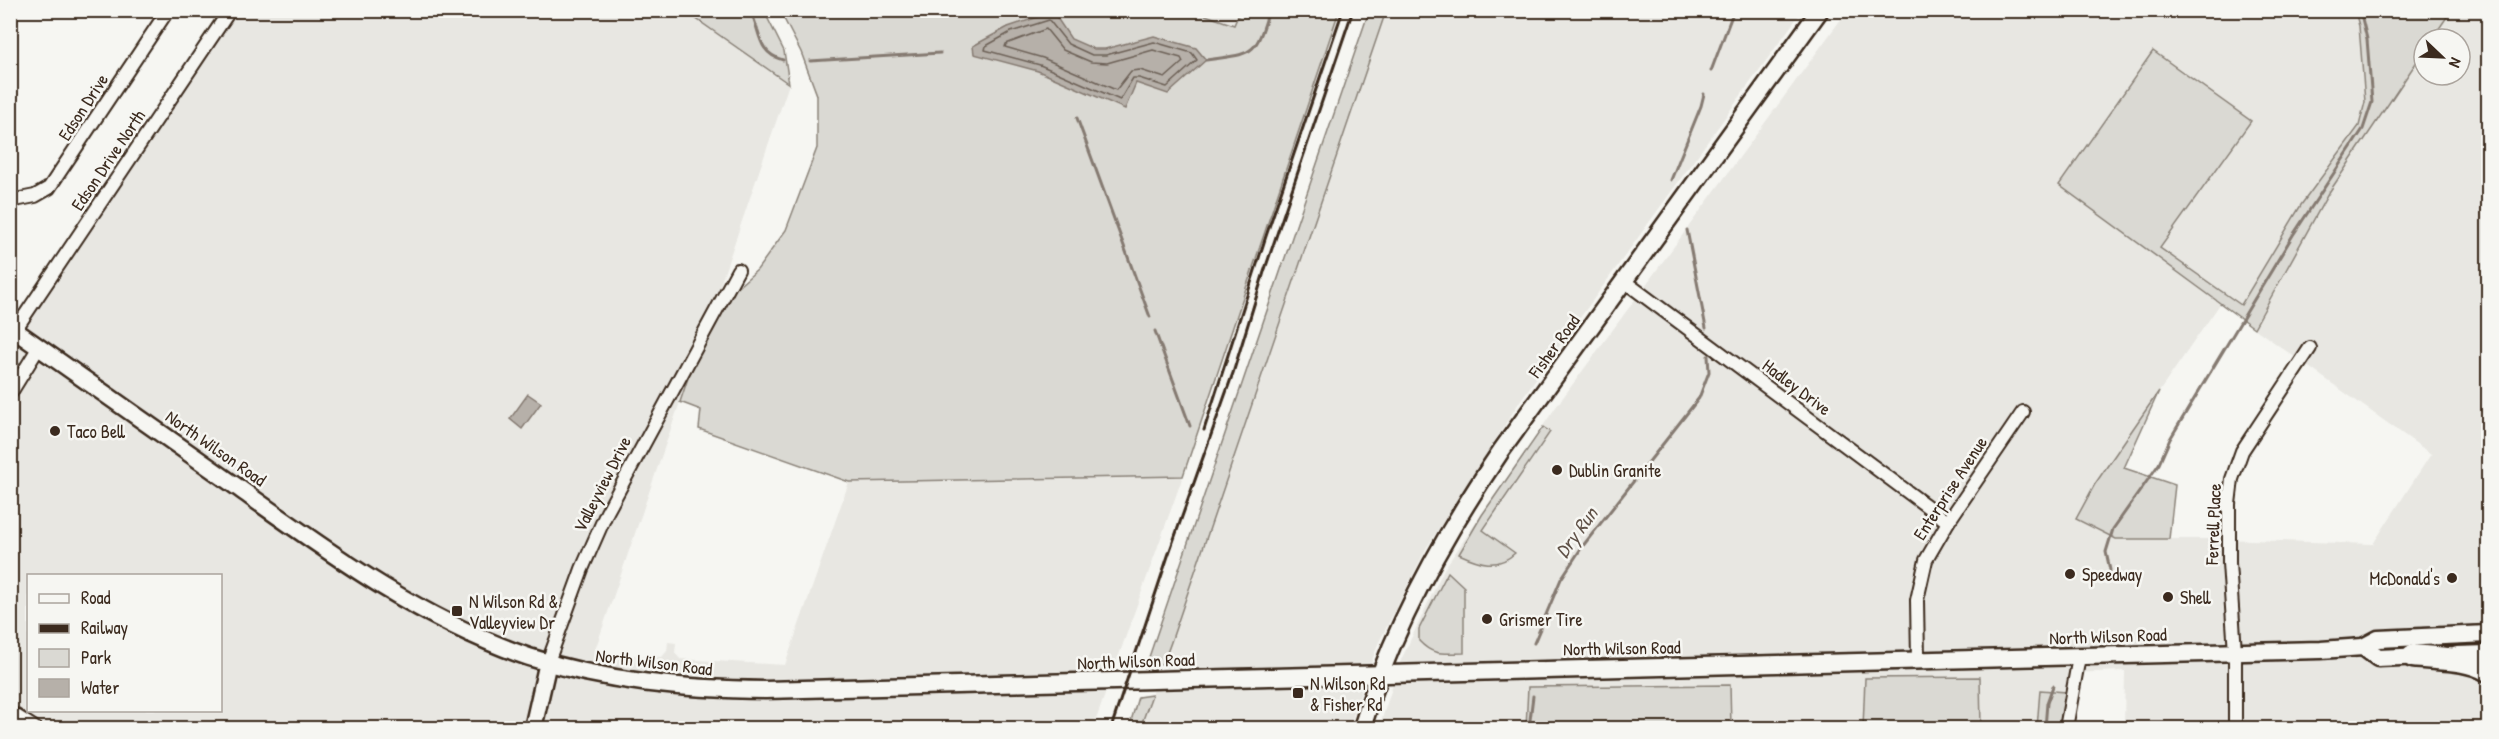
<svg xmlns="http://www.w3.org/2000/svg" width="2499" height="739" font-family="'Patrick Hand',sans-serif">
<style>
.built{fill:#e8e7e2;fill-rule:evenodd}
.green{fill:#dad9d3;stroke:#8a8278;stroke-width:1.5}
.water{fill:#b6b0a9;stroke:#857a71;stroke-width:1.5}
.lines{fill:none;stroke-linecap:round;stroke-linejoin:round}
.shore{stroke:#6c6056;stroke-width:1.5}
.stream{stroke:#857a71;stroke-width:3}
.street-casing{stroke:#3b2a1e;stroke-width:16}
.secondary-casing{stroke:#3b2a1e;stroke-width:21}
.highway-casing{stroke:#3b2a1e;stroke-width:27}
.street{stroke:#f6f6f2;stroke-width:12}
.secondary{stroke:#f6f6f2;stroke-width:16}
.highway{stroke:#f6f6f2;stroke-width:22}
.rail{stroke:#3b2a1e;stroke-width:3}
.poi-dot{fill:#3b2a1e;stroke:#f6f6f2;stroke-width:2}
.labels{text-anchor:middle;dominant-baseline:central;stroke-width:5;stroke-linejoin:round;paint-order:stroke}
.street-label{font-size:18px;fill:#3b2a1e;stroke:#f6f6f2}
.poi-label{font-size:18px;fill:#3b2a1e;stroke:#f6f6f2;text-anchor:start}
.water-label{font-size:20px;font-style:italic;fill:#605248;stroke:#f6f6f2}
</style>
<rect width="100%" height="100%" fill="#f6f6f2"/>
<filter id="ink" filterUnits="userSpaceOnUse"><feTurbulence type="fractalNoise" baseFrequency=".0167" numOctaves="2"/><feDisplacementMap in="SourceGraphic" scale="12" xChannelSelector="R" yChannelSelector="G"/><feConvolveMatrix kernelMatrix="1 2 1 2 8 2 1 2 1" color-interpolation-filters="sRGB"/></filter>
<g filter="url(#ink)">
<g class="built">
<path d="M237,11H685L789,84L594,653L662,657L667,651L668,642L676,643L675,653L680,659L785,665L849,482L1183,476L1093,728H11L10,329L21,335ZM28,576H220V710H28Z"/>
<polygon points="1191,11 1240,11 1234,26"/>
<polygon points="1386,11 1802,11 1522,398 1427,547 1378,644 1356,706 1350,728 1140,728 1171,642"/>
<polygon points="1847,11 2355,11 2359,26 2365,102 2359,126 2301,205 2241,305 2160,248 2060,185 2220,304 2095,484 2076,519 2116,539 2222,539 2373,544 2431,454 2254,328 2328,194 2424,51 2424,75 2460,75 2460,39 2432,39 2451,11 2488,11 2488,675 2486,676 2488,728 2124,728 2125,671 2069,673 2066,692 2040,690 2037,728 1981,728 1980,677 1865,678 1863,728 1731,728 1729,685 1528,687 1526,728 1379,728 1401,660 1444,569 1556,407"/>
</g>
<g class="green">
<polygon points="1191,10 1234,25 1240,11 1339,11 1183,476 849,482 699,429 701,410 680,402 689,375 731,293 757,270 786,230 817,148 817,95 801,52 780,11"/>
<polygon points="685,11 764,11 784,51 789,84"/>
<polygon points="1369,11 1386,11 1171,642 1163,664 1147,663"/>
<polygon points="2355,11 2451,11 2432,39 2424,39 2424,51 2328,194 2254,328 2059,185 2153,51 2251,121 2160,248 2241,305 2301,205 2359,126 2365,102 2359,26"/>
<polygon points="2159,391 2124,468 2175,485 2169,539 2116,539 2076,519 2095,484"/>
<path d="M1543,427L1550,432L1483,530L1515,553C1497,570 1479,563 1459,554L1482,515Z"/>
<path d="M1448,572L1464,587V653C1444,653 1434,657 1419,641V629Z"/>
<polygon points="1980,677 1981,728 1863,728 1865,678"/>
<polygon points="1730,685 1731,728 1526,728 1528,687"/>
<polygon points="2040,690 2066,692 2059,728 2037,728"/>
<polygon points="1152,695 1140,728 1129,728 1138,697"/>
</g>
<g class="water">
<polygon points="1053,12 1071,39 1094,49 1105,49 1154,36 1196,48 1206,60 1168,94 1136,83 1125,109 1038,71 974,54 973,46 1008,27"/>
<polygon points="528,394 541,403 522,429 510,419"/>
</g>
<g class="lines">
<g class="shore">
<polygon points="1049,20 1068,44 1092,55 1106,55 1154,42 1192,53 1197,60 1167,87 1139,78 1133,78 1120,100 1040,65 985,50 986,46 1011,32"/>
<polygon points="1046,29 1063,50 1091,62 1107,63 1153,50 1181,58 1183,62 1165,78 1140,70 1131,71 1116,90 1043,58 1005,47 1006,44"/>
</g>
<g class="stream">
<path d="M750,10C761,30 756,53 783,60"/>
<path d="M1206,60C1253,53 1255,58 1269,10"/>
<polyline points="810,61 940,53"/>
<polyline points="1711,71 1734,10"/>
<polyline points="1077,118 1150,317"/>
<polyline points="1671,180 1701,106 1704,94"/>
<polyline points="1687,230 1706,328"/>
<polyline points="1155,331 1190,426"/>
<polyline points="2108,579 2110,570 2106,552 2113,529 2159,464 2170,439 2293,235 2363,129 2372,102 2367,39 2360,10"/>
<polyline points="1534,643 1561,579 1582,547 1699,398 1709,372 1708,356"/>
<polyline points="1529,728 1533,696"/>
<polyline points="2045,728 2047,703 2053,686"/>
</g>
<g class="street-casing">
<g id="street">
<polyline points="10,201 35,196 49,188 168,10"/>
<polyline points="1624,281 1948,522"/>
<polyline points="15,330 230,10"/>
<polyline points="10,394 39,347"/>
<polyline points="1918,660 1917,600 1926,560 1948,522 2023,412"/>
<polyline points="548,662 582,569 607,512 738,270"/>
<polyline points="10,712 35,728"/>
<polyline points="2066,728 2079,657"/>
<polyline points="2235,728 2235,652 2229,563 2229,504 2232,479 2242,451 2310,348"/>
</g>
</g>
<g class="secondary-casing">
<g id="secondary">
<path d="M10,327C87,381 163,435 240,489C331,554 421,620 529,657C606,682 685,689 765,690L2321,650L2363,647L2378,639L2488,634"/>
<polyline points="2363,647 2378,658 2425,656"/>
<polyline points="2457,655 2488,654"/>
<polyline points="533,728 548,662"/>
<path d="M1362,728C1391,630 1443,536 1501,451L1820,10"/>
</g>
</g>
<g class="highway-casing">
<path id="highway" d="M2413,656C2437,659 2467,657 2488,670"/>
</g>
<use href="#street" class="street"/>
<use href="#secondary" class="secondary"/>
<use href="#highway" class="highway"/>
<g class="rail">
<polyline points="1204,430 1266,236 1343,10"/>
<polyline points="1111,728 1168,556 1233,373 1264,272 1353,10"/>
</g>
</g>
</g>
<g class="poi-dot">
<circle cx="55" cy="431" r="6"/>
<circle cx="1557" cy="470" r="6"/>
<circle cx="2070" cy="574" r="6"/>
<circle cx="2452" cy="578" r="6"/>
<circle cx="2168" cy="597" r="6"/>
<rect x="451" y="605" width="12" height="12" rx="3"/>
<circle cx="1487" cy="619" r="6"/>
<rect x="1292" y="687" width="12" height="12" rx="3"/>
</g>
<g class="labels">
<g class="street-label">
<text transform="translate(83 107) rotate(-57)">Edson Drive</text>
<text transform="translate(108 160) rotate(-56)">Edson Drive North</text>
<text transform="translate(1554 346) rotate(-54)">Fisher Road</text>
<text transform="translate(1797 387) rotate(37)">Hadley Drive</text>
<text transform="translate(216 448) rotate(35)">North Wilson Road</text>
<text transform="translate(602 484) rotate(-63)">Valleyview Drive</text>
<text transform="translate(1950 488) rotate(-57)">Enterprise Avenue</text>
<text transform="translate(2213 524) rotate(-88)">Ferrell Place</text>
<text transform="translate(2108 636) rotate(-2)">North Wilson Road</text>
<text transform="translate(1622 648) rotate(-1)">North Wilson Road</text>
<text transform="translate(1136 661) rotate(-2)">North Wilson Road</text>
<text transform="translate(654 662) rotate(7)">North Wilson Road</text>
</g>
<g class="poi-label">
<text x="67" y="431">Taco Bell</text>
<text x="1569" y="470">Dublin Granite</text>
<text x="2082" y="574">Speedway</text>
<text x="2440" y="578" text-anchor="end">McDonald's</text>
<text x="2180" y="597">Shell</text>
<text x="469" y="601">N Wilson Rd &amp;<tspan x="469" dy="21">Valleyview Dr</tspan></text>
<text x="1499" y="619">Grismer Tire</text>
<text x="1310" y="683">N Wilson Rd<tspan x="1310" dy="21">&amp; Fisher Rd</tspan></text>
</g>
<g class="water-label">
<text transform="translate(1576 532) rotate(-54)">Dry Run</text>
</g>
</g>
<rect width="2499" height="739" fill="none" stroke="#f6f6f2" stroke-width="36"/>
<rect x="18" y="18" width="2463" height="703" fill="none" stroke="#3b2a1e" stroke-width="2" filter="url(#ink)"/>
<rect x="27" y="574" width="195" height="138" fill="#f6f6f2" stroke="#aba49d" stroke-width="1.5"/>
<rect x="39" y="594" width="30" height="9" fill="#f6f6f2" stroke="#aba49d" stroke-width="1.5"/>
<text x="81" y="604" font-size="18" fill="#3b2a1e">Road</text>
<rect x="39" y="624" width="30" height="9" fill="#3b2a1e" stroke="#aba49d" stroke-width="1.5"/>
<text x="81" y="634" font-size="18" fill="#3b2a1e">Railway</text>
<rect x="39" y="649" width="30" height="18" fill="#dad9d3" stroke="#aba49d" stroke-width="1.5"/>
<text x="81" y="664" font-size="18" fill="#3b2a1e">Park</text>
<rect x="39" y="679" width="30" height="18" fill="#b6b0a9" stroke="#aba49d" stroke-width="1.5"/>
<text x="81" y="694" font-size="18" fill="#3b2a1e">Water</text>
<g transform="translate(2442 57) rotate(113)"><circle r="28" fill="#f6f6f2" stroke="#aba49d" stroke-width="1.5"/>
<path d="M0-4.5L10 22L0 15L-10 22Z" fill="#3b2a1e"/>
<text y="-9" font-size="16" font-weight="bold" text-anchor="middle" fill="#3b2a1e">N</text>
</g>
</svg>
